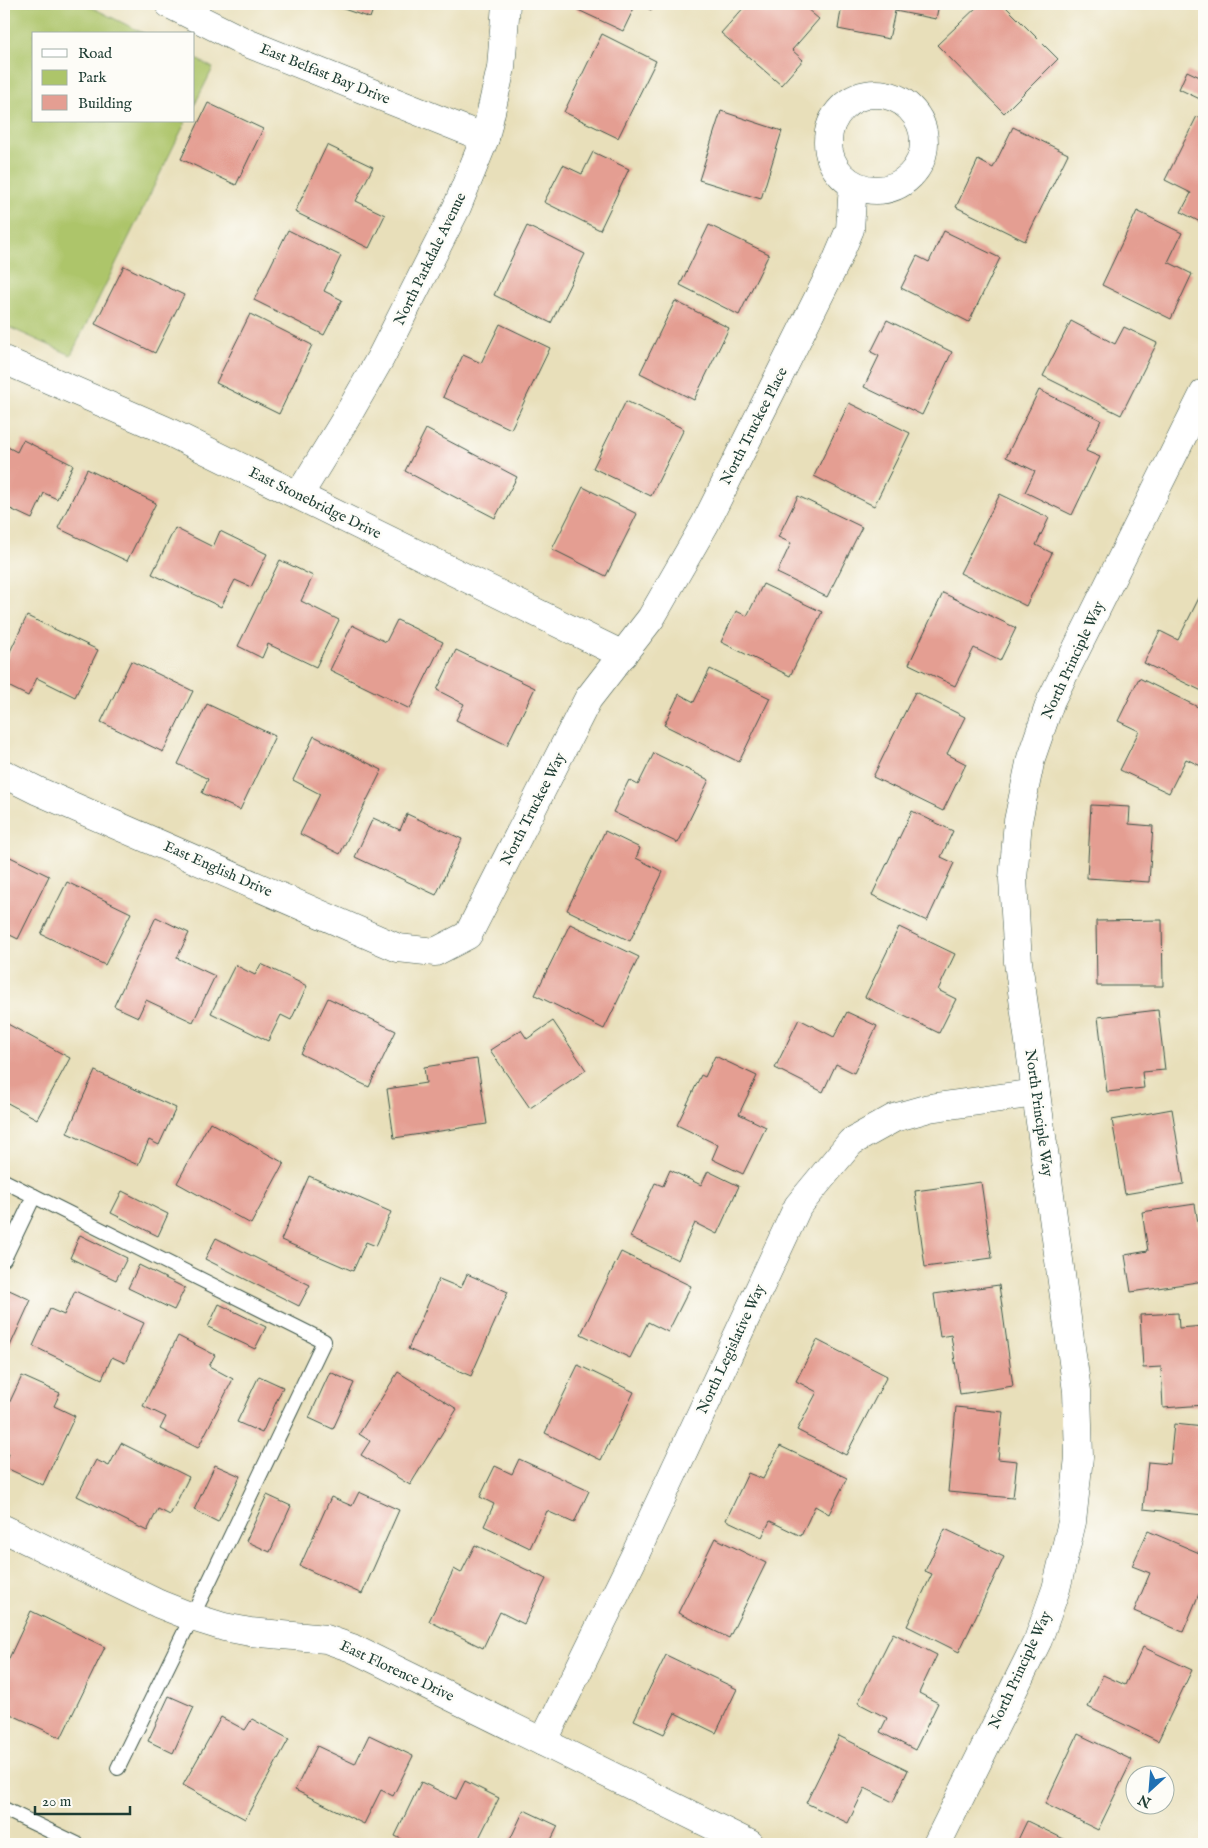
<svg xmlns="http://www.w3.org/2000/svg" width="1208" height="1848" font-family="'IM FELL English',serif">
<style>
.green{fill:#adc56a;stroke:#66814f}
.building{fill:#e49e92}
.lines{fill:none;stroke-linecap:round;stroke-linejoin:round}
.lane-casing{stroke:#3d5548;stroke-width:16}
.street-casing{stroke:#3d5548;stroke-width:29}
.lane{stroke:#fff;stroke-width:14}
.street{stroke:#fff;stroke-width:28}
.labels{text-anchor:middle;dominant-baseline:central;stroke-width:5;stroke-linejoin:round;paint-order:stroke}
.street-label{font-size:15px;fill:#1f3d34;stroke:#fdfcf7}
</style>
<rect width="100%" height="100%" fill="#fdfcf7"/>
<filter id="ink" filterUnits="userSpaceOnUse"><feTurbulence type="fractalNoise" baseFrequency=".02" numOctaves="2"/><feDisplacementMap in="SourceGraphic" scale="10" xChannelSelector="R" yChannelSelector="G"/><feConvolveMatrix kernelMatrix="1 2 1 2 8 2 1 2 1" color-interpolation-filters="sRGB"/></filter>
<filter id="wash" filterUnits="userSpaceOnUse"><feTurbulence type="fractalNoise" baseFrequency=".0096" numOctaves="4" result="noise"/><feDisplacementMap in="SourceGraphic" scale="20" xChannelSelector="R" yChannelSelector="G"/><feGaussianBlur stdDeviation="1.12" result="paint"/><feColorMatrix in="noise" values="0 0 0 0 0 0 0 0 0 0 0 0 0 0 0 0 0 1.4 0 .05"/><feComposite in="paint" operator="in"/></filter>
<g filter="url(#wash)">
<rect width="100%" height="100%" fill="#e8dfba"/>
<g class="green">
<polygon points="4,4 85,4 145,34 34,34 34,121 186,121 71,355 4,325"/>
<polygon points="194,58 213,68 194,106"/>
</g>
<g id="blocks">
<g class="building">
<polygon points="329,4 375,4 370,18"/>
<polygon points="579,4 636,4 623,31 576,9"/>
<polygon points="639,4 654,4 651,10"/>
<polygon points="747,4 801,4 819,19 792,50 803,60 781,85 721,33"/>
<polygon points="842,4 939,4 936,19 895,11 889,39 838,29"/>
<polygon points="980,4 1003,4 1058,59 1004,113 937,45"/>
<polygon points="602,34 656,61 618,138 564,112"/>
<polygon points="1187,71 1204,79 1204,101 1179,89"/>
<polygon points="208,103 263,129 236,185 181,159"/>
<polygon points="721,111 782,131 761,199 699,180"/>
<polygon points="1197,116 1204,120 1204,224 1181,212 1191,193 1165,180"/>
<polygon points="1013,127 1068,154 1025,241 956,207 978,160 993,168"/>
<polygon points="327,145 373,167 356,201 385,215 369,248 295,212"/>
<polygon points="593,152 629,169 600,230 544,202 563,165 582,174"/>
<polygon points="1137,211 1182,233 1168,262 1192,274 1171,319 1102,285"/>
<polygon points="709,225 769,254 739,315 680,285"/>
<polygon points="527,226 585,254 551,323 494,295"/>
<polygon points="288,230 341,256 324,291 342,300 324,335 254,300"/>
<polygon points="944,231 1000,258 969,322 901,288 917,256 929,262"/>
<polygon points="124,266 184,295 155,353 95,324"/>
<polygon points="675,301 729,328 694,400 640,373"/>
<polygon points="250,314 312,345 279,414 216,383"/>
<polygon points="887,320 952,352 922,415 864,387 879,356 871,352"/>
<polygon points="1071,321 1115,344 1124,327 1157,343 1121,415 1043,376"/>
<polygon points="500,324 550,348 511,429 443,397 463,355 481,363"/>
<polygon points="1039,390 1101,420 1086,451 1100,457 1072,515 1025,492 1035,471 1006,457"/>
<polygon points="626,401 684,429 651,496 593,468"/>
<polygon points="849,403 910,433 874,506 814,476"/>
<polygon points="426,429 517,477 495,518 405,471"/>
<polygon points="23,440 73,465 57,499 44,493 32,519 4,506 4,445 17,452"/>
<polygon points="87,469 156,503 127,561 58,528"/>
<polygon points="583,487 637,514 606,576 552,549"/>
<polygon points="1000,494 1049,518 1036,545 1052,553 1026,606 960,573"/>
<polygon points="798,496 862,527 827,597 777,573 791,543 778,537"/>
<polygon points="175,528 213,547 220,531 267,554 251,587 235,580 221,607 152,574"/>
<polygon points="280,560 313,576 301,601 339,620 316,667 268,644 262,658 238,646"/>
<polygon points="763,584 822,612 790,676 721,642 736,611 747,616"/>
<polygon points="943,593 1016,628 1000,661 974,648 955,686 909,664"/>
<polygon points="1201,594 1204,596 1204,692 1144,663 1160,631 1178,640"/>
<polygon points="27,616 98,650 75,697 37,678 28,696 4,684 4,664"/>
<polygon points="397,620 443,642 410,709 330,670 352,625 386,642"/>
<polygon points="456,650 535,688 507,745 456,720 464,704 437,690"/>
<polygon points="131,661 193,691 163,752 101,722"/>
<polygon points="710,669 770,698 739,762 664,725 679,694 694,702"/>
<polygon points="1139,678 1204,710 1204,758 1201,766 1186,759 1169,793 1120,770 1139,731 1118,721"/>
<polygon points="915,692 965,717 947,754 966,764 943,811 873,777"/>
<polygon points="207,704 275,736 240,810 202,793 208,779 178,764"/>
<polygon points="314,736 382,770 340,854 300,834 320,794 293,780"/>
<polygon points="654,753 709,780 678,843 613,812 629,780 638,785"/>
<polygon points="1091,805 1130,807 1129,824 1153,826 1149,882 1087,878"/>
<polygon points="912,811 953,831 941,857 954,863 927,921 872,895"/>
<polygon points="407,814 462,839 436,895 355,857 373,818 400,830"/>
<polygon points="605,831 640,848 636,858 663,872 630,941 567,910"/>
<polygon points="4,854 49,876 18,939 4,932"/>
<polygon points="67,882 131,913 105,965 41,934"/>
<polygon points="156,917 189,933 177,958 215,976 193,1022 146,1000 138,1017 114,1006"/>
<polygon points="1162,920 1163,986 1097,986 1096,921"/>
<polygon points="570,924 639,957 604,1029 535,995"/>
<polygon points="899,927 955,954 938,990 956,999 939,1033 865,997"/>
<polygon points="261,964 307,986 291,1020 281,1015 268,1041 211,1013 235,965 255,975"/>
<polygon points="328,998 396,1031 369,1087 301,1054"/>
<polygon points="1158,1010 1165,1070 1142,1072 1144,1088 1107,1092 1098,1017"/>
<polygon points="847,1012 877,1026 854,1073 836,1064 823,1092 775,1068 799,1019 834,1037"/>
<polygon points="553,1021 586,1070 530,1108 490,1050 521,1030 527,1039"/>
<polygon points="4,1022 70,1058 37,1119 4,1101"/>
<polygon points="715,1056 757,1076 739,1114 766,1127 743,1174 712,1159 718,1145 677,1125 701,1075 705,1077"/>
<polygon points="477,1059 487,1124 394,1138 387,1089 426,1083 424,1067"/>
<polygon points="95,1071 176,1108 159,1145 149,1140 138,1165 67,1133"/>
<polygon points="1172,1109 1184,1184 1125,1194 1112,1120"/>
<polygon points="210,1122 284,1163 251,1224 177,1183"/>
<polygon points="670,1170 701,1185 708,1171 739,1186 717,1234 695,1223 678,1260 630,1237 655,1183 663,1186"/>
<polygon points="309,1176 391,1212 376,1246 366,1242 353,1271 281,1240"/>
<polygon points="981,1182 992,1258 925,1267 915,1191"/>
<polygon points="122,1191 168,1214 158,1236 111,1213"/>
<polygon points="1195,1204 1204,1260 1204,1281 1131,1292 1125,1255 1148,1251 1142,1212"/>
<polygon points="80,1235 127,1258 116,1280 70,1258"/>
<polygon points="216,1238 310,1285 299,1306 205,1259"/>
<polygon points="621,1252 691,1286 668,1332 648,1322 630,1358 581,1334"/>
<polygon points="139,1265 185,1288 174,1310 128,1288"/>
<polygon points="467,1274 508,1292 471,1376 408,1349 439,1279 461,1288"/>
<polygon points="999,1285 1013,1386 960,1394 951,1335 940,1337 934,1294"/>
<polygon points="7,1289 31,1300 10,1346 4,1343 4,1295"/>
<polygon points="75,1291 144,1323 125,1363 112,1357 102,1379 33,1346 50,1309 64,1315"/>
<polygon points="219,1304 266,1327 255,1349 208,1327"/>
<polygon points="1178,1313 1179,1328 1204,1326 1204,1405 1163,1408 1161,1367 1143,1368 1140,1315"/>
<polygon points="178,1336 215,1355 209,1366 233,1379 198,1448 160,1429 166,1417 143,1406"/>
<polygon points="817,1340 887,1376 846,1455 797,1430 817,1392 796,1381"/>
<polygon points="578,1365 634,1392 601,1460 545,1433"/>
<polygon points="330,1372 354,1383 333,1429 309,1418"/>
<polygon points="398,1372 457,1409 410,1485 361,1455 370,1441 359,1434"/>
<polygon points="22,1376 60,1393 54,1406 75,1416 43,1485 4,1467 9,1454 4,1452 4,1414"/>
<polygon points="259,1376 283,1387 262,1433 237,1422"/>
<polygon points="956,1407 1003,1412 998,1459 1017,1461 1013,1498 948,1492"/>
<polygon points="1174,1424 1204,1427 1204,1515 1143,1509 1148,1462 1170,1464"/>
<polygon points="121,1443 189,1477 170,1515 158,1509 147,1531 77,1496 96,1460 109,1466"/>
<polygon points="780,1446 847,1478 829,1514 815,1506 801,1536 770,1521 762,1537 726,1520 748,1473 763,1479"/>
<polygon points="519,1459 589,1491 574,1523 547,1511 530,1548 484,1526 494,1504 480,1497 495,1466 512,1474"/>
<polygon points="215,1465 240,1476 218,1522 194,1510"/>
<polygon points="359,1492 399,1510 362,1594 300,1566 331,1497 352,1506"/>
<polygon points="267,1495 291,1506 270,1552 246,1541"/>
<polygon points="945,1529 1004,1557 959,1652 907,1626 932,1574 925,1571"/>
<polygon points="1148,1531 1204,1555 1204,1582 1183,1632 1134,1611 1150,1573 1132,1566"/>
<polygon points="715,1538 766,1563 729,1638 678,1613"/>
<polygon points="475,1545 546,1579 524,1624 500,1612 483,1648 429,1621 454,1569 461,1573"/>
<polygon points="31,1611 105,1647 61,1738 4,1711 4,1669"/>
<polygon points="893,1633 937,1655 919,1693 938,1703 915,1750 880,1732 887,1718 858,1703"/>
<polygon points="1143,1647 1192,1670 1158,1741 1088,1707 1103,1675 1125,1685"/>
<polygon points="666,1655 737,1689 716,1733 675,1713 664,1734 634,1720"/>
<polygon points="169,1696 194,1707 173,1753 148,1741"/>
<polygon points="221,1717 245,1730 252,1719 289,1739 245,1819 183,1785"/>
<polygon points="1078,1734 1132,1760 1098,1830 1045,1804"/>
<polygon points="369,1735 413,1756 393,1796 381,1790 364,1824 295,1790 317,1746 355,1764"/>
<polygon points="839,1736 908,1770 893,1802 865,1788 848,1823 806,1803"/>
<polygon points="465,1781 499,1798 476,1844 412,1844 395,1836 421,1782 456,1799"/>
<polygon points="524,1810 558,1826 549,1844 508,1844"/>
<polygon points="1027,1821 1074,1844 1016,1844"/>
</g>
</g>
</g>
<g filter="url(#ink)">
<use href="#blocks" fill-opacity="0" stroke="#3d5548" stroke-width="1"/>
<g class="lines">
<g class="lane-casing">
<g id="lane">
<polyline points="4,1181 324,1341 206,1588 118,1768"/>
<polyline points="4,1259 34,1196"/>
<polyline points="4,1809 77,1844"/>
</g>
</g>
<g class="street-casing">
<g id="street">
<polyline points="169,4 247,43 485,138"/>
<circle cx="876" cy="142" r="48"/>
<polyline points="4,360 165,430 623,655"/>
<polyline points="299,495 345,420 381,357 457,207 485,138 501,68 506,4"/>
<polyline points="4,774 38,791 398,948 435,952 468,935 588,699 651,618 705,524 836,262 850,229 853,185"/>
<polyline points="4,1529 159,1604 192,1617 224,1627 250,1632 326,1639 352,1648 750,1844"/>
<polyline points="543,1742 634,1557 798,1206 851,1142 894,1118 929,1108 1036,1093"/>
<polyline points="937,1844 1038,1640 1056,1589 1072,1522 1079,1457 1077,1391 1018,962 1013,879 1018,821 1031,758 1051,700 1204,393"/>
</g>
</g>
<use href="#lane" class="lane"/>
<use href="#street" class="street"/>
</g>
</g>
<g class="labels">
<g class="street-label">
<text transform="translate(325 74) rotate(22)">East Belfast Bay Drive</text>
<text transform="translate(430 259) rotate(-64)">North Parkdale Avenue</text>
<text transform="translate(754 426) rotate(-63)">North Truckee Place</text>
<text transform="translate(315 503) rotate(26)">East Stonebridge Drive</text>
<text transform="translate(1073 660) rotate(-65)">North Principle Way</text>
<text transform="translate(533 809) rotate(-63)">North Truckee Way</text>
<text transform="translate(218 869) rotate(24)">East English Drive</text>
<text transform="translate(1039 1113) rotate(82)">North Principle Way</text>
<text transform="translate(731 1349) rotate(-65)">North Legislative Way</text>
<text transform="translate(1020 1670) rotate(-65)">North Principle Way</text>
<text transform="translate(397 1671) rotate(25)">East Florence Drive</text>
</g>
</g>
<rect width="1208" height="1848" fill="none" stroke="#fdfcf7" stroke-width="20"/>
<rect x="32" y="32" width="162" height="90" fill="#fdfcf7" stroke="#a4b0a9"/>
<rect x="42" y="49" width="25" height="8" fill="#ffffff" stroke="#a4b0a9"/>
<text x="78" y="58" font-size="15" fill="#1f3d34">Road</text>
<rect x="42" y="70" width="25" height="15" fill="#adc56a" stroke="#a4b0a9"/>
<text x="78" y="82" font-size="15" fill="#1f3d34">Park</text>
<rect x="42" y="95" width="25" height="15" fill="#e49e92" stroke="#a4b0a9"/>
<text x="78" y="108" font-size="15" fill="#1f3d34">Building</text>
<g transform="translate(1150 1790) rotate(206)"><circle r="24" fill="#fdfcf7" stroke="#a4b0a9"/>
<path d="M0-4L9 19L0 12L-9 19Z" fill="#1f6fb2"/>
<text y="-8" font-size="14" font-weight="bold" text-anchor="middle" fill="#1f3d34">N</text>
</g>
<path d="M35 1806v8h95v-8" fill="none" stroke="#1f3d34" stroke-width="2.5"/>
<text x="42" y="1806" font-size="15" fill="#1f3d34" stroke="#fdfcf7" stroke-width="4" paint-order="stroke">20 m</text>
</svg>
